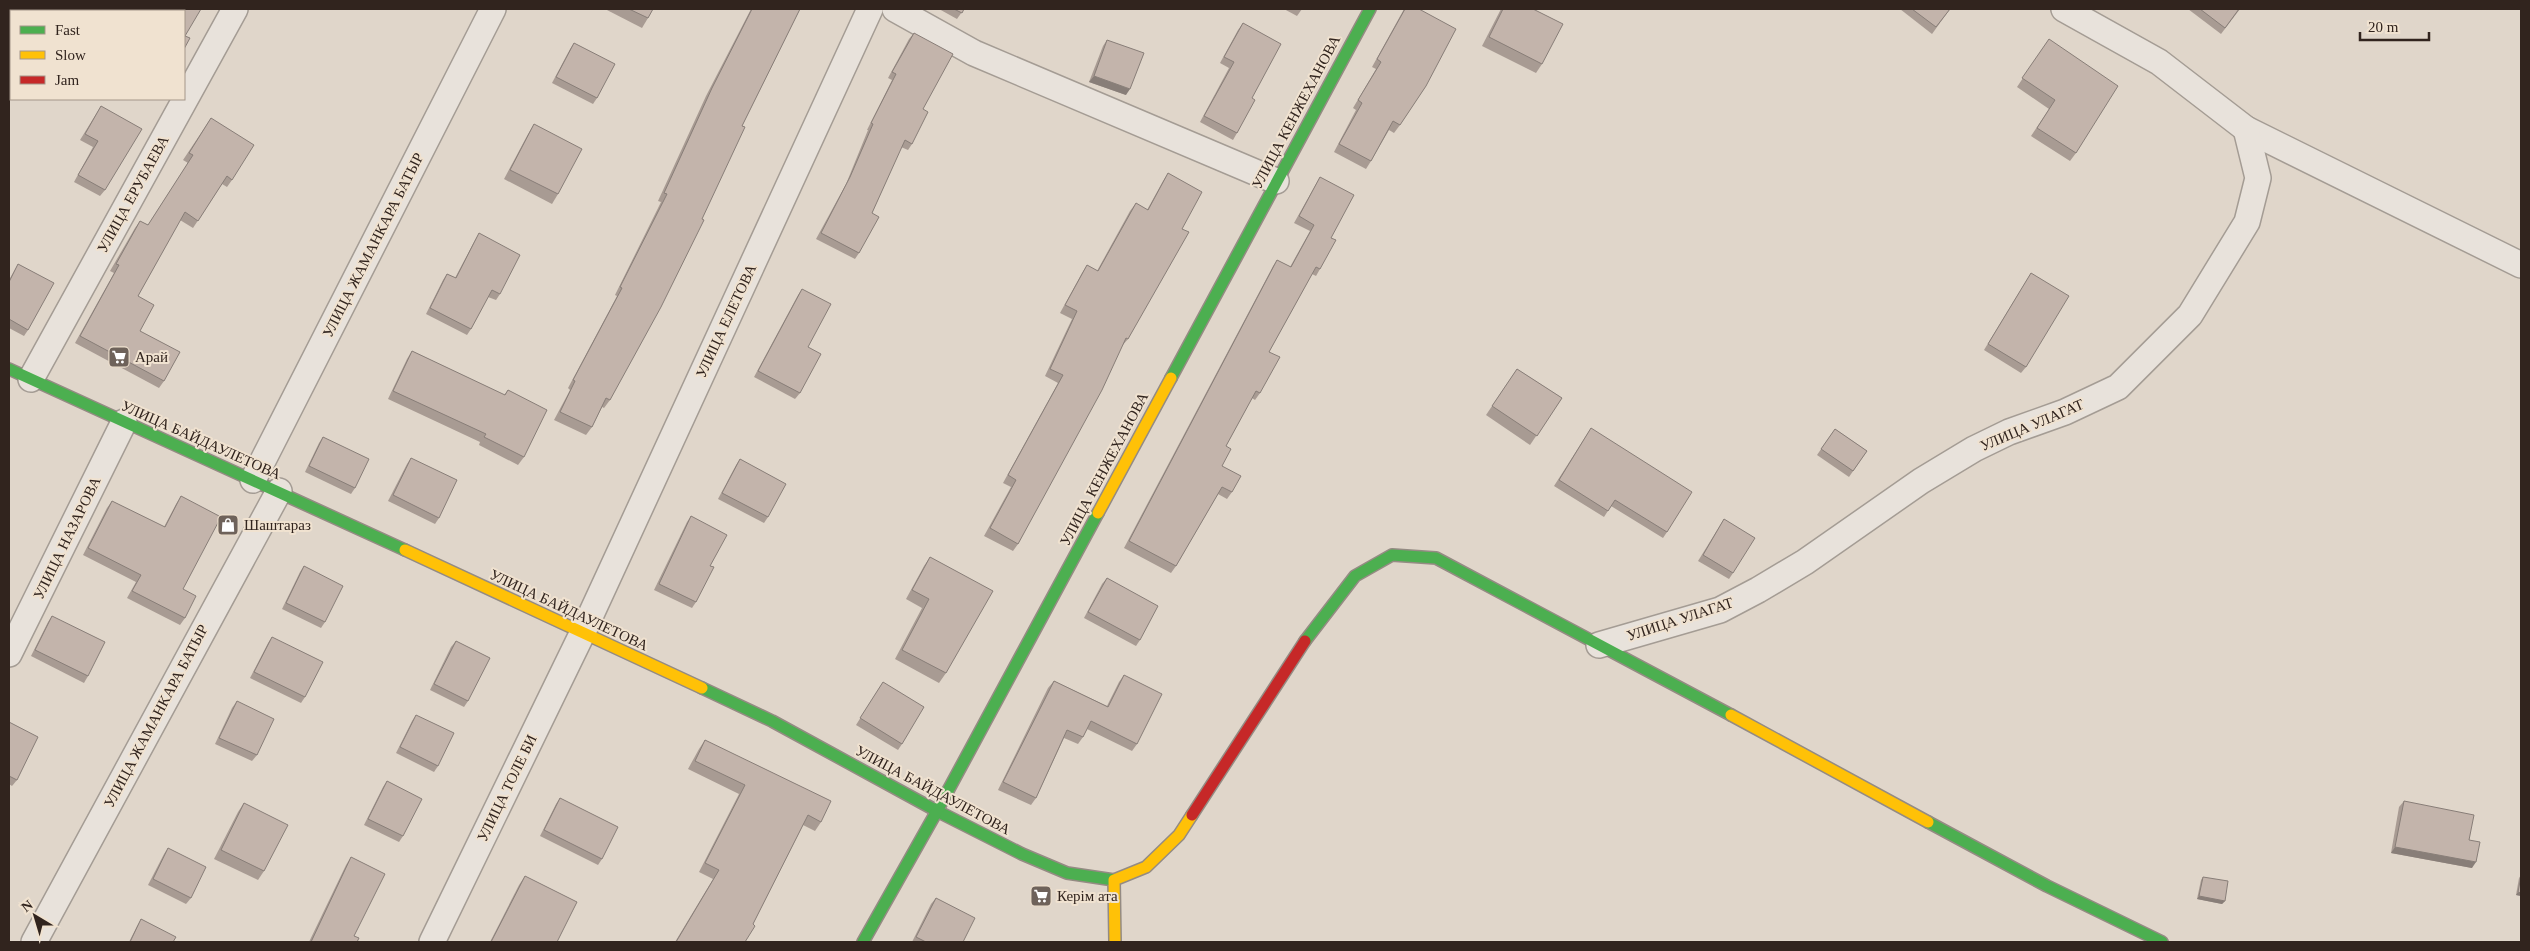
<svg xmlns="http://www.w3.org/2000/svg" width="2530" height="951" font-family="Georgia,serif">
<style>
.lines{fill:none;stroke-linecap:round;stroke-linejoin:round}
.street-casing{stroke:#a49c94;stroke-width:28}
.fast-casing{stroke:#948b83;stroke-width:14}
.slow-casing{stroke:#948b83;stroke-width:14}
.jam-casing{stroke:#948b83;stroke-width:14}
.street{stroke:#e8e2db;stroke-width:25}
.fast{stroke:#4caf50;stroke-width:11}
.slow{stroke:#ffc107;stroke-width:11}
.jam{stroke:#c62828;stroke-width:11}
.wall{fill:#a89b93}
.shaded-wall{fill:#887e78}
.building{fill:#c3b4ab;stroke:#887e78}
.labels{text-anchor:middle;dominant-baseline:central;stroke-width:4;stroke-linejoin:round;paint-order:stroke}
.street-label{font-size:15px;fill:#31241e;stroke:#f0e2d0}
.poi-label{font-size:15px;fill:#31241e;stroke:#f0e2d0;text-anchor:start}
</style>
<rect width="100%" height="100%" fill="#e0d6ca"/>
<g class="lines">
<g class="street-casing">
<g id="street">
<polyline points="895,9 974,53 1276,181"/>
<polyline points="2064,9 2159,62 2246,129 2521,265"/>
<polyline points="31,379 235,9"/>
<polyline points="253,480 493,9"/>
<polyline points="1599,645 1720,610 1758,590 1805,562 1921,481 1974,449 2009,432 2065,412 2118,387 2190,315 2247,222 2258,178 2246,129"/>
<polyline points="9,654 124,422"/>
<polyline points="34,942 279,491"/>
<polyline points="432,942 582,634 870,9"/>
</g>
</g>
<g class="fast-casing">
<g id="fast">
<polyline points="9,369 405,550"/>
<polyline points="1171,378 1370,9"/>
<polyline points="1305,641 1355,576 1392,555 1436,558 1731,715"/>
<polyline points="702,688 772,721 937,811 1022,854 1067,873 1114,880"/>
<polyline points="1928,822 2047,886 2162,942"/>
<polyline points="863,942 937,811 1098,513"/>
</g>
</g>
<g class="slow-casing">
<g id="slow">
<polyline points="1098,513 1171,378"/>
<polyline points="405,550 702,688"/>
<polyline points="1731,715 1928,822"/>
<polyline points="1115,942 1114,880 1146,867 1179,835 1192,815"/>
</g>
</g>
<g class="jam-casing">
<polyline id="jam" points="1192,815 1305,641"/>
</g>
<use href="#street" class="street"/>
<use href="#fast" class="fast"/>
<use href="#slow" class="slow"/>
<use href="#jam" class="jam"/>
</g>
<g class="wall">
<polygon points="605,9 653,9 648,18 642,28"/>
<polygon points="751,9 800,9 742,126 610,400 604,408 602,407 592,427 586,435 554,420 570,390 568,388 617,296 615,295 661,202 658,201 706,96"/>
<polygon points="939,9 964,9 957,19"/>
<polygon points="1284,9 1302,9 1297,16"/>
<polygon points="1404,9 1419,9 1400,125 1394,133 1389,130 1371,161 1366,169 1334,152 1356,110 1353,108 1376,69 1372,67"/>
<polygon points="1501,9 1533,9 1542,64 1536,73 1482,46"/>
<polygon points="1900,9 1950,9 1932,34"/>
<polygon points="2188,9 2240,9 2221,34"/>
<polygon points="1243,23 1252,98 1237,133 1233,140 1200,122 1229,68 1220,63 1238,30"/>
<polygon points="914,33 923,109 912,144 908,150 901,147 872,213 859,253 855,259 816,239 846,184 868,130 867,130 892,80 888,78 909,39"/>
<polygon points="2049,39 2076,153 2070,161 2031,136 2049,109 2017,87"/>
<polygon points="1107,40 1126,95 1089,82 1103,46"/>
<polygon points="574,43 597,98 593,104 552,83 570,49"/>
<polygon points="101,106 105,190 100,196 74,182 93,147 80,140"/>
<polygon points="211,118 232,180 227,187 222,184 193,228 180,220 138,296 140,331 164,381 159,388 75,343 114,273 110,271 135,228 140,221 148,225 188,163 183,160"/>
<polygon points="534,124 558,194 552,204 504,179 528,134"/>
<polygon points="1168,173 1182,229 1128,339 1122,346 1018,544 1013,551 984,536 1011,487 1003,483 1058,383 1045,376 1072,319 1060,313 1082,273 1087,265 1097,271 1130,211 1136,203 1147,210 1163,181"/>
<polygon points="1320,177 1331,238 1320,269 1316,276 1312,274 1269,352 1260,393 1255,400 1252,398 1226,446 1222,466 1232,492 1227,499 1218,494 1176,566 1171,573 1124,548 1273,266 1277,260 1290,267 1310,231 1294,223 1316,184"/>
<polygon points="479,233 500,294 496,300 488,297 471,329 467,335 426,314 443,280 447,274 455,278 475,240"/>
<polygon points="18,264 28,330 24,336 9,328 9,280"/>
<polygon points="2031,273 2026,367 2021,373 1984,350"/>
<polygon points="802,289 808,347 800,393 795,399 754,377 798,295"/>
<polygon points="412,351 504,395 508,390 524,457 518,465 479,445 480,442 388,399 407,359"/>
<polygon points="1517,369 1562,398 1530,445 1486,415"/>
<polygon points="1591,428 1667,532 1663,538 1611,506 1604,517 1554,486"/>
<polygon points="1835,429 1867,451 1849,477 1817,455"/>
<polygon points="323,437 355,488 351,494 305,472 319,443"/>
<polygon points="411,458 439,518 435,524 388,501 407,464"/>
<polygon points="740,459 768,517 764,523 718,499 736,465"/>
<polygon points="181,496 183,589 185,618 180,625 127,598 136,582 83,555 107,508 112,501 164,527 176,504"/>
<polygon points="691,516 710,566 696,602 692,608 654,590 687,522"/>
<polygon points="1724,519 1733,573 1729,579 1698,561"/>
<polygon points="930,557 946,673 939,683 895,659 922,608 906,599 924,566"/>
<polygon points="304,566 325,622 321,628 282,609 300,572"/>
<polygon points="1107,578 1140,640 1136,646 1084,618 1102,584"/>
<polygon points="52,616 88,676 84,683 31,656 48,622"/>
<polygon points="272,637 305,697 301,703 250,678 268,643"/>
<polygon points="456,641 468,701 464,707 430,690 451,647"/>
<polygon points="1124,675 1137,744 1132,751 1087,729 1083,737 1078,744 1064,738 1036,798 1031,805 998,790 1048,688 1054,681 1107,706 1119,682"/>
<polygon points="883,682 902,744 898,750 856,725"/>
<polygon points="237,701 257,755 252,761 215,744 232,708"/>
<polygon points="416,715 438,766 434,772 396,753 412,721"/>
<polygon points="9,722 17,780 12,786 9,784"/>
<polygon points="705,740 821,822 815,831 803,825 753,924 745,942 675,942 713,879 699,872 739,794 688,769 699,749"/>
<polygon points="387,781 403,836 399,842 364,825 383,787"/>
<polygon points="560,798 602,859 598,865 540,836 556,804"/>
<polygon points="2404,801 2469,840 2472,868 2391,853 2399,807"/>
<polygon points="244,803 264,871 258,880 214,859 238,812"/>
<polygon points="168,848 191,898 186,904 148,885 164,854"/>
<polygon points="351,857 354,936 357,942 309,942 346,865"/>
<polygon points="2521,875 2521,896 2516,895 2519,878"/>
<polygon points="525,876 557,942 490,942 519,885"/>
<polygon points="2203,877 2225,901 2222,904 2197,899 2201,880"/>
<polygon points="936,898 963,942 912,942 931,904"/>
<polygon points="141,919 173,942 129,942 137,926"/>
</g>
<g class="shaded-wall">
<polygon points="1094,76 1130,89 1126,95 1089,82"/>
<polygon points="2395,847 2476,862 2472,868 2391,853"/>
<polygon points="2518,892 2521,893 2521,896 2516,895"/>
<polygon points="2199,896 2225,901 2222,904 2197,899"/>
</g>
<g class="building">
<polygon points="157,9 201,9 185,36 190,38 184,49 184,11 155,11"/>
<polygon points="629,9 653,9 648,18"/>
<polygon points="752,9 800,9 742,126 745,127 702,219 704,220 661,307 610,400 606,398 592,427 560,412 575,381 573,380 622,288 620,287 667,194 664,193 712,88"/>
<polygon points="954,9 964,9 962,13"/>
<polygon points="1405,9 1419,9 1456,29 1426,86 1400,125 1393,121 1371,161 1339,144 1362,103 1358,100 1381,62 1377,59"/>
<polygon points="1503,9 1533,9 1563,24 1542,64 1489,37"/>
<polygon points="1912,9 1950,9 1936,27"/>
<polygon points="2200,9 2239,9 2225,28"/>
<polygon points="1243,23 1281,44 1252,98 1255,100 1237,133 1204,116 1234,62 1224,57"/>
<polygon points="914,33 953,54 923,109 928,112 912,144 905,140 872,213 879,217 859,253 821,233 850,177 873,124 871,123 896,74 892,72"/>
<polygon points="2049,39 2118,86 2076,153 2037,128 2055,100 2022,78"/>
<polygon points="1107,40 1144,53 1130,89 1094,76"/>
<polygon points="574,43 615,64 597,98 556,77"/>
<polygon points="101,106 142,129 105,190 78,175 98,141 85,134"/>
<polygon points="211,118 254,145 232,180 227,176 198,221 185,212 138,296 154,305 140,331 180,352 164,381 80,336 119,265 116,264 140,221 148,225 193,155 189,153"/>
<polygon points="534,124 582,149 558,194 510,170"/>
<polygon points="1168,173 1202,192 1182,229 1189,232 1128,339 1126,338 1102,390 1018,544 990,528 1016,480 1008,475 1063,375 1050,369 1077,311 1065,305 1087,265 1098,271 1136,203 1148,210"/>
<polygon points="1320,177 1354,195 1331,238 1336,240 1320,269 1316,267 1269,352 1280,357 1260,393 1256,391 1226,446 1231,449 1222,466 1241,476 1232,492 1222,487 1176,566 1129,541 1277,260 1291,267 1314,225 1299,216"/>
<polygon points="479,233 520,255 500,294 492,290 471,329 430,308 447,274 456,278"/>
<polygon points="18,264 54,283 28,330 9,319 9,282"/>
<polygon points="2031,273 2069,296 2026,367 1988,344"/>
<polygon points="802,289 831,304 808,347 821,354 800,393 758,371"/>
<polygon points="412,351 505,395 508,390 547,410 524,457 484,437 486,434 393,391"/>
<polygon points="1517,369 1562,398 1537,436 1492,406"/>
<polygon points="1591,428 1692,492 1667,532 1615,500 1608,511 1559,480"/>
<polygon points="1835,429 1867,451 1853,471 1821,449"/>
<polygon points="323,437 369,459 355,488 309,466"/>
<polygon points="411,458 457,480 439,518 393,495"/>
<polygon points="740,459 786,484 768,517 722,493"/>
<polygon points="181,496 221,517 183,589 196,596 185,618 132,591 141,575 88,548 112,501 165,527"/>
<polygon points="691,516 727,535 710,566 714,567 696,602 659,584"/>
<polygon points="1724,519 1755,538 1733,573 1703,555"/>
<polygon points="930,557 993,591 946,673 902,650 929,599 912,590"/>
<polygon points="304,566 343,586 325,622 286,603"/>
<polygon points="1107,578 1158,606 1140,640 1088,612"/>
<polygon points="52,616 105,642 88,676 35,650"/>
<polygon points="272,637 323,662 305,697 254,672"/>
<polygon points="456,641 490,658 468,701 434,684"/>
<polygon points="1124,675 1162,694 1137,744 1091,721 1083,737 1067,730 1036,798 1003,782 1054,681 1108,707"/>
<polygon points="883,682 924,707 902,744 860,718"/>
<polygon points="237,701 274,719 257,755 219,738"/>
<polygon points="416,715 454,733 438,766 400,747"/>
<polygon points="9,722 38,737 17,780 9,776"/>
<polygon points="705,740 831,801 821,822 808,815 753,924 755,926 745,942 676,942 719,870 705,863 745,785 695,761"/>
<polygon points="387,781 422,799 403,836 368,819"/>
<polygon points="560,798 618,827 602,859 544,830"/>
<polygon points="2404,801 2474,815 2469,840 2480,842 2476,862 2395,847"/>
<polygon points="244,803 288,825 264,871 221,850"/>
<polygon points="168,848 206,867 191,898 153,879"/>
<polygon points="351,857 385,874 354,936 359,938 357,942 311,942"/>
<polygon points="525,876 577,902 557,942 491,942"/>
<polygon points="2521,876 2521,893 2518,892"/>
<polygon points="2203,877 2228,881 2225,901 2199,896"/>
<polygon points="936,898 975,918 963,942 926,942 916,937"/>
<polygon points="141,919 176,937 173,942 130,942"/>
</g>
<defs>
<g id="supermarket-square" transform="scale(1.125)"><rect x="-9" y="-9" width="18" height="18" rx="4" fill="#6e625a" stroke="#f0e2d0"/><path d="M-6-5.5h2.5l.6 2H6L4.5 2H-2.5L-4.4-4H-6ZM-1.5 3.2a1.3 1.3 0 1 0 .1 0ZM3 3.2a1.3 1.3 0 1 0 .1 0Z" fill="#fff"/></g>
<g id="shop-square" transform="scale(1.125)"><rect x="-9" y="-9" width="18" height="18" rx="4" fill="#6e625a" stroke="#f0e2d0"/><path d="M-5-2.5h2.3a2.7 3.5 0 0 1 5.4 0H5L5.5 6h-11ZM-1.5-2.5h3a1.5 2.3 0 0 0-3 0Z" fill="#fff"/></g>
</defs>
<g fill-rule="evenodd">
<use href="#supermarket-square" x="119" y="357"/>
<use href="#shop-square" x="228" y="525"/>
<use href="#supermarket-square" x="1041" y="896"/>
</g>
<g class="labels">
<g class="street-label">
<text transform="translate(1296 112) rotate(-62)">УЛИЦА КЕНЖЕХАНОВА</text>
<text transform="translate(133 194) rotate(-61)">УЛИЦА ЕРУБАЕВА</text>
<text transform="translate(373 245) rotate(-63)">УЛИЦА ЖАМАНКАРА БАТЫР</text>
<text transform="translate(726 321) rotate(-65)">УЛИЦА ЕЛЕТОВА</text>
<text transform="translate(2032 425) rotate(-23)">УЛИЦА УЛАГАТ</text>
<text transform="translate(201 440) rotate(24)">УЛИЦА БАЙДАУЛЕТОВА</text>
<text transform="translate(1104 469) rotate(-62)">УЛИЦА КЕНЖЕХАНОВА</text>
<text transform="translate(67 538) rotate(-64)">УЛИЦА НАЗАРОВА</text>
<text transform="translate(569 610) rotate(25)">УЛИЦА БАЙДАУЛЕТОВА</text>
<text transform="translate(1680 619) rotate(-18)">УЛИЦА УЛАГАТ</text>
<text transform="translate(156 716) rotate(-62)">УЛИЦА ЖАМАНКАРА БАТЫР</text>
<text transform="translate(507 788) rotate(-64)">УЛИЦА ТОЛЕ БИ</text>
<text transform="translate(933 790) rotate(28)">УЛИЦА БАЙДАУЛЕТОВА</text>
</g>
<g class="poi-label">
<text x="135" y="357">Арай</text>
<text x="244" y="525">Шаштараз</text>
<text x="1057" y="896">Керім ата</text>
</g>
</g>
<rect width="2530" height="951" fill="none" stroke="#31241e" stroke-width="20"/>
<rect x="10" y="10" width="175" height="90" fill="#f0e2d0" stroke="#a49689"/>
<rect x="20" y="26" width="25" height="8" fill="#4caf50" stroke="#a49689"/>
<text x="55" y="35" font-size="15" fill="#31241e">Fast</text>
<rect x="20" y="51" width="25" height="8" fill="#ffc107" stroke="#a49689"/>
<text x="55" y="60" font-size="15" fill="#31241e">Slow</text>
<rect x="20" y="76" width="25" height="8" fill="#c62828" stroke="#a49689"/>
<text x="55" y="85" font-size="15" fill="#31241e">Jam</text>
<g transform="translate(35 916) rotate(322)" stroke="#f0e2d0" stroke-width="4" paint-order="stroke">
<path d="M0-4L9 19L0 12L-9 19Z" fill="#31241e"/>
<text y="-8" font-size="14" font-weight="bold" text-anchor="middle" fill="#31241e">N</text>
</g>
<path d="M2360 32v8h69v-8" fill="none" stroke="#31241e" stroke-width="2.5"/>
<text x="2368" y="32" font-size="15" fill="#31241e" stroke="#f0e2d0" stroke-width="4" paint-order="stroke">20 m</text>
</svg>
